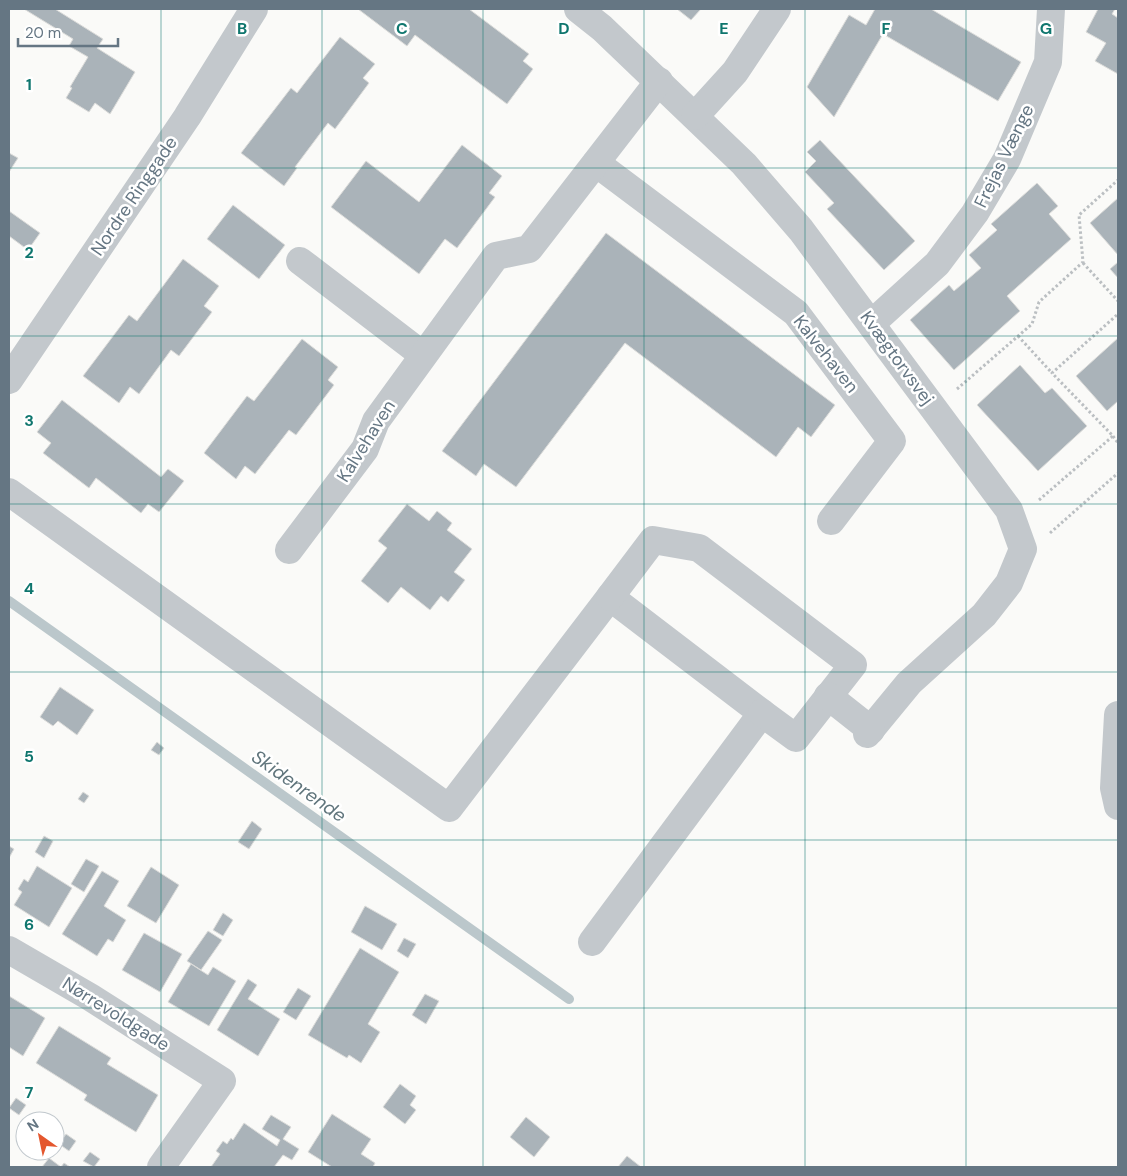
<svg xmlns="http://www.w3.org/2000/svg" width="1127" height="1176" font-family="'DM Sans',sans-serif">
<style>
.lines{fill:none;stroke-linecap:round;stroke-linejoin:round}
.stream{stroke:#bbc7cb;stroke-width:10}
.building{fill:#aab3b9;stroke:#dcdcda}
.path{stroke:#bbbfc2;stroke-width:3;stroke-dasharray:2.5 2.5;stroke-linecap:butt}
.minor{stroke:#c3c8cc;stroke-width:28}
.grid{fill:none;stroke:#0f766e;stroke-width:1;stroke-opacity:0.55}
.labels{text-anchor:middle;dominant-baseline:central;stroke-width:5;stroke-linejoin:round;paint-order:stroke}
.street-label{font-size:18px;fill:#657683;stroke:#fff}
.water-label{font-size:19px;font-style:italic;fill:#60757c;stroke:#fff}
.grid-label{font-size:16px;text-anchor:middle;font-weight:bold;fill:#0f766e;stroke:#fff;stroke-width:5;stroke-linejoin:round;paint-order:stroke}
</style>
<rect width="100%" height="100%" fill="#fafaf8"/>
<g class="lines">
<polyline class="stream" points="9,601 569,999"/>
</g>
<g class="building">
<polygon points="24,9 55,9 103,39 97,48 135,72 110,114 95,103 89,112 66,98 72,88 70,87 88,57 69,46 73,39"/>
<polygon points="358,9 469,9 529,54 523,61 533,69 507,104 415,35 407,46"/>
<polygon points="677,9 701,9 691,20"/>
<polygon points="875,9 931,9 1021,62 998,101 883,34 834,117 807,87 849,15 866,25"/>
<polygon points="1098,9 1115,9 1112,14 1118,18 1118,74 1095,61 1106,43 1086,32"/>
<polygon points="340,37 375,64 363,78 369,83 335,129 328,123 295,167 297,168 284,186 241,153 291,88 297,93"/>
<polygon points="820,140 915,241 884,270 827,209 834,203 805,172 816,161 807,152"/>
<polygon points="462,145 502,176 489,193 495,197 457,248 445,239 419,274 331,207 366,161 419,202"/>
<polygon points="9,153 18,158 9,172"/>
<polygon points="1037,183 1058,206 1049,214 1071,239 1007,296 1020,311 954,370 910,320 949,285 954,291 981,268 969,255 997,230 991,224"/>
<polygon points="1118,198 1118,255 1090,223"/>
<polygon points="233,205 285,245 259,279 207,239"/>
<polygon points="9,211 40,233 28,250 9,236"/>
<polygon points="606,233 835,405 811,437 798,427 776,457 625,343 516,487 484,464 476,476 442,451"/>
<polygon points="183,259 219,286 204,306 212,312 179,356 171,350 139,394 130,387 119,403 83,376 129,315 137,321"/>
<polygon points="1118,262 1118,278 1110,269"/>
<polygon points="1118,338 1118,401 1107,411 1076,376"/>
<polygon points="302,339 338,367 328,380 334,385 296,435 289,430 255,474 245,466 236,479 204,453 247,396 254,401"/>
<polygon points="1020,365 1045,393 1052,388 1087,426 1038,471 977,405"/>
<polygon points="62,400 161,477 168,469 184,481 159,512 148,504 141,513 96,478 89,488 43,453 51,443 37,432"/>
<polygon points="407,504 429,521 437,511 452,523 447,530 472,549 454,572 465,580 448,602 441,596 430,610 401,587 388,603 361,581 387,548 378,541"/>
<polygon points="60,687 94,710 77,735 58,721 53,726 40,717"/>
<polygon points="157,742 164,748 159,755 151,750"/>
<polygon points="83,792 89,796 84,803 78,799"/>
<polygon points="252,821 262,829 249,849 238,842"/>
<polygon points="44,836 53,841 44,858 35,852"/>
<polygon points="9,846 14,849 9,858"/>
<polygon points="86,859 99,866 84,892 71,884"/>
<polygon points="37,866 72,888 49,927 14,905 22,892 18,889 24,879 28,882"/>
<polygon points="151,867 179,885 156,923 127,906"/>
<polygon points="102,871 119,881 104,906 126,920 113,942 108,939 97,956 62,934"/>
<polygon points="365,906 397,924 382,950 351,932"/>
<polygon points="223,913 233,920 223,936 213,930"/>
<polygon points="208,931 222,940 201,970 187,961"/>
<polygon points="144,933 182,954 160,992 122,970"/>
<polygon points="404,938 416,944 408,958 397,951"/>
<polygon points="360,948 399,972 368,1024 380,1032 361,1063 349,1055 347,1058 308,1035"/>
<polygon points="191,964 208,975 213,967 236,981 209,1026 168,1002"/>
<polygon points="248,979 257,985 248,999 280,1019 258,1056 217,1030"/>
<polygon points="298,988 311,996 296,1020 283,1012"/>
<polygon points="425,994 439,1001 426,1024 412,1015"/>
<polygon points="9,996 45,1018 23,1056 9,1047"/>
<polygon points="59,1026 111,1058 107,1064 158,1095 136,1132 84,1100 87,1095 36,1063"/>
<polygon points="400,1084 416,1096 410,1105 416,1110 405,1124 383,1107"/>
<polygon points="16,1098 26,1105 19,1115 9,1108"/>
<polygon points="332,1114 371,1139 361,1154 375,1163 373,1167 332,1167 308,1152"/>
<polygon points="271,1115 291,1127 283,1139 299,1149 292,1160 283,1155 274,1167 211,1167 220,1154 216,1151 223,1141 227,1144 231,1138 233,1140 244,1123 277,1146 280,1140 262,1129"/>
<polygon points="526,1117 550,1137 534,1157 510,1137"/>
<polygon points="66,1134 76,1141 69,1151 59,1144"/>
<polygon points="90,1152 100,1159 94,1167 83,1161"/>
<polygon points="627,1156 641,1167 618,1167"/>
<polygon points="49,1158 61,1167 64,1163 70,1167 42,1167"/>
</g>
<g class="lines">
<g class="path">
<polyline points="1083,263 1118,301"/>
<polyline points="1018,336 1052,373"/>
<polyline points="957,389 1032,324 1039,302 1083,262 1079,215 1118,180"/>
<polyline points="1113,436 1118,443"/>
<polyline points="1039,500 1113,436 1052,373 1118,314"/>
<polyline points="1050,533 1118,473"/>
</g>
<g class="minor">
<polyline points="578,9 602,28 744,164 801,230 1009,510 1023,549 1009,583 984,615 909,683 867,734"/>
<polyline points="695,116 735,72 777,9"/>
<polyline points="596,163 796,313 892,441 831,521"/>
<polyline points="300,261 423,355"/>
<polyline points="871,324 937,264 975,213 1007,159 1048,62 1051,9"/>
<polyline points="9,380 187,117 254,9"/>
<polyline points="9,492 449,808 610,597 762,713 592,942"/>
<polyline points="289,550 365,449 376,421 496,256 529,249 659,81"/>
<polyline points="610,597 653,540 699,548 853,665 796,738 762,713"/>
<polyline points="828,696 871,730"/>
<polyline points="1118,715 1114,788 1118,806"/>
<polyline points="9,950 90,997 222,1081 161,1167"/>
</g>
</g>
<path class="grid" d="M161,9V1167M322,9V1167M483,9V1167M644,9V1167M805,9V1167M966,9V1167M9,168H1118M9,336H1118M9,504H1118M9,672H1118M9,840H1118M9,1008H1118"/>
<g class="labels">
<g class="street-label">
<text transform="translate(1004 156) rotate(-64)">Frejas Vænge</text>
<text transform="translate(134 196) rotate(-56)">Nordre Ringgade</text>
<text transform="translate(826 354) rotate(52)">Kalvehaven</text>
<text transform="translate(897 358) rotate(54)">Kvægtorvsvej</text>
<text transform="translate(366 441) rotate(-58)">Kalvehaven</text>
<text transform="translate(116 1014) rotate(32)">Nørrevoldgade</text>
</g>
<g class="water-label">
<text transform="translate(299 786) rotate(35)">Skidenrende</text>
</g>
</g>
<g class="grid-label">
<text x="242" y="34">B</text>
<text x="402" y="34">C</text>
<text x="564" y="34">D</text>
<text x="724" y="34">E</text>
<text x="886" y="34">F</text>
<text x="1046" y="34">G</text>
<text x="29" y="90">1</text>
<text x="29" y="258">2</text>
<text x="29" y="426">3</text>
<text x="29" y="594">4</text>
<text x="29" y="762">5</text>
<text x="29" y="930">6</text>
<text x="29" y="1098">7</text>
</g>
<rect width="1127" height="1176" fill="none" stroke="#657683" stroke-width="20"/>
<g transform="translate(40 1136) rotate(327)"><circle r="24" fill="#ffffff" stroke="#c1c8cd"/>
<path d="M0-4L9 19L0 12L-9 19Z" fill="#e4572e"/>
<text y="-8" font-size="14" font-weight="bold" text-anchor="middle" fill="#657683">N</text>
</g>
<path d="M18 38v8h100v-8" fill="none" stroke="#657683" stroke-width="2.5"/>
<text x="25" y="38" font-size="15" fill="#657683" stroke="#ffffff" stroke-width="4" paint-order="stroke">20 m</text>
</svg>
